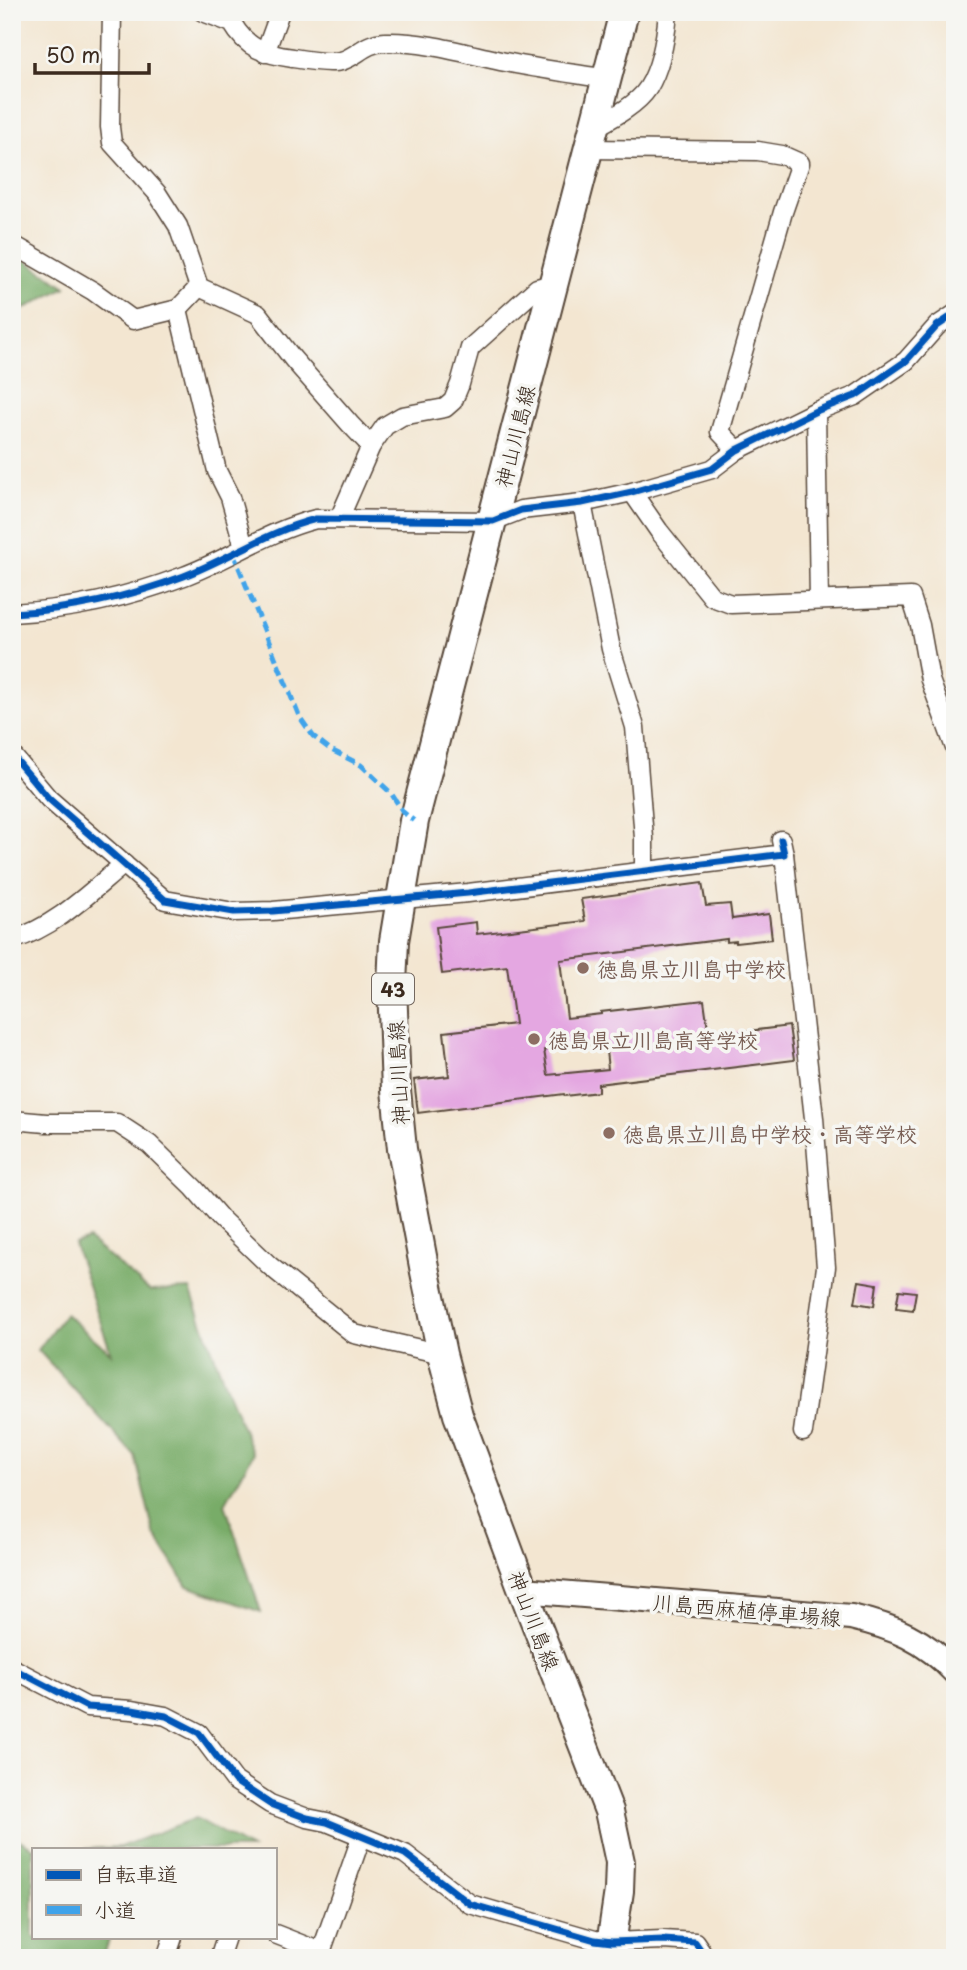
<svg xmlns="http://www.w3.org/2000/svg" width="967" height="1970" font-family="'Playpen Sans','Klee One',sans-serif">
<style>
.forest{fill:#78ac68;stroke:#5a6b43;stroke-width:2}
.building{fill:#e4a7e1;fill-rule:evenodd}
.lines{fill:none;stroke-linecap:round;stroke-linejoin:round}
.minor-casing{stroke:#574639;stroke-width:21}
.secondary-casing{stroke:#574639;stroke-width:28}
.primary-casing{stroke:#574639;stroke-width:32}
.minor{stroke:#fff;stroke-width:18}
.secondary{stroke:#fff;stroke-width:24}
.primary{stroke:#fff;stroke-width:28}
.quiet{stroke:#3fa3ea;stroke-width:5;stroke-dasharray:10 5;stroke-linecap:butt}
.cycleway-casing{stroke:#f6f6f2;stroke-width:11}
.cycleway{stroke:#0057b8;stroke-width:7}
.education-dot{fill:#8d6e63;stroke:#f6f6f2;stroke-width:2.5}
.labels{text-anchor:middle;dominant-baseline:central;stroke-width:7;stroke-linejoin:round;paint-order:stroke}
.shield{fill:#f6f6f2;stroke:#73675e;stroke-width:2}
.shield-label{font-size:19px;font-weight:bold;fill:#3b2a1e}
.street-label{font-size:21px;fill:#3b2a1e;stroke:#f6f6f2}
.education-label{font-size:21px;font-weight:bold;fill:#785e54;stroke:#f6f6f2;text-anchor:start}
</style>
<rect width="100%" height="100%" fill="#f6f6f2"/>
<filter id="ink" filterUnits="userSpaceOnUse"><feTurbulence type="fractalNoise" baseFrequency=".0143" numOctaves="2"/><feDisplacementMap in="SourceGraphic" scale="14" xChannelSelector="R" yChannelSelector="G"/><feConvolveMatrix kernelMatrix="1 2 1 2 8 2 1 2 1" color-interpolation-filters="sRGB"/></filter>
<filter id="wash" filterUnits="userSpaceOnUse"><feTurbulence type="fractalNoise" baseFrequency=".00686" numOctaves="4" result="noise"/><feDisplacementMap in="SourceGraphic" scale="28" xChannelSelector="R" yChannelSelector="G"/><feGaussianBlur stdDeviation="1.57" result="paint"/><feColorMatrix in="noise" values="0 0 0 0 0 0 0 0 0 0 0 0 0 0 0 0 0 1.4 0 .05"/><feComposite in="paint" operator="in"/></filter>
<g filter="url(#wash)">
<rect width="100%" height="100%" fill="#f3e6d1"/>
<g class="forest">
<polygon points="12,252 66,287 12,315"/>
<polygon points="88,1239 150,1291 190,1289 226,1387 253,1454 225,1504 261,1612 187,1586 154,1533 135,1456 38,1350 65,1314 111,1353 74,1244"/>
<polygon points="196,1818 251,1849 85,1849 120,1847"/>
<polygon points="12,1836 36,1849 33,1849 33,1937 110,1937 103,1958 12,1958"/>
</g>
<g id="blocks">
<g class="building">
<path d="M702,883L706,906L730,904L732,919L769,914L772,939L736,943V941L727,942V939L560,960L567,1018L601,1014V1012L704,1000L709,1036L789,1026L794,1060L598,1084V1092L565,1096L564,1094L418,1113L414,1080L449,1076L444,1032L515,1024L507,966L442,974L436,927L476,922L477,934L585,921L581,899ZM605,1042L608,1069L548,1075L544,1050Z"/>
<polygon points="859,1281 877,1284 874,1306 855,1303"/>
<polygon points="899,1290 916,1292 913,1310 896,1308"/>
</g>
</g>
</g>
<g filter="url(#ink)">
<use href="#blocks" fill-opacity="0" stroke="#574639" stroke-width="2"/>
<g class="lines">
<g class="minor-casing">
<g id="minor">
<polyline points="112,12 110,127 112,143 157,193 178,226 199,287 258,314 293,359 350,424 371,446"/>
<path d="M203,12L232,23C247,49 264,54 293,58C305,60 330,64 341,61C358,56 364,43 385,42C422,41 460,52 496,60C532,68 570,73 607,79"/>
<polyline points="265,53 280,12"/>
<path d="M594,128C612,118 637,105 648,88C661,67 666,36 668,12"/>
<polyline points="589,149 758,151 782,155 800,163 783,212 720,432 737,450"/>
<polyline points="12,244 93,291 133,320 178,309 199,287"/>
<polyline points="178,309 217,471 230,497 244,547"/>
<polyline points="816,411 819,600"/>
<polyline points="632,492 659,531 712,597 731,604 911,597 920,625 930,680 955,748"/>
<polyline points="582,503 611,649 635,727 644,838 644,871"/>
<polyline points="339,519 371,446 385,426 402,416 445,408 453,401 460,384 470,348 537,288 553,284"/>
<path d="M12,613C70,610 129,597 184,576C229,559 268,531 316,519L493,521L521,510L582,503L632,492L712,469L737,450L816,411L855,396L906,361L937,326L955,314"/>
<polyline points="12,755 49,799 165,900 234,912 273,911 468,893 784,854 781,840"/>
<polyline points="784,854 814,1118 826,1267 803,1432"/>
<path d="M12,940C56,927 89,893 124,864"/>
<polyline points="12,1120 46,1123 117,1123 149,1144 194,1188 221,1219 270,1266 354,1334 442,1354"/>
<polyline points="12,1668 87,1707 132,1710 166,1716 199,1733 235,1781 270,1804 307,1818 327,1822 405,1854 470,1904 595,1940 612,1942 663,1940 695,1942 706,1958"/>
<polyline points="275,1934 321,1952"/>
<polyline points="166,1958 173,1937"/>
<polyline points="219,1958 226,1937"/>
<polyline points="319,1958 361,1838"/>
</g>
</g>
<g class="secondary-casing">
<path id="secondary" d="M523,1590L851,1617C894,1627 924,1639 955,1672"/>
</g>
<g class="primary-casing">
<polyline id="primary" points="609,1958 619,1891 620,1862 609,1811 523,1590 458,1415 442,1354 425,1272 402,1149 396,1090 392,984 394,941 414,821 624,12"/>
</g>
<use href="#minor" class="minor"/>
<use href="#secondary" class="secondary"/>
<use href="#primary" class="primary"/>
<polyline class="quiet" points="233,553 299,716 313,736 331,750 361,765 391,793 403,812 414,821"/>
<g class="cycleway-casing">
<g id="cycleway">
<path d="M12,613C70,610 129,597 184,576C229,559 268,531 316,519L493,521L521,510L582,503L632,492L712,469L737,450L816,411L855,396L906,361L937,326L955,314"/>
<polyline points="12,755 49,799 165,900 234,912 273,911 468,893 784,854 781,840"/>
<polyline points="12,1668 87,1707 132,1710 166,1716 199,1733 235,1781 270,1804 307,1818 327,1822 405,1854 470,1904 595,1940 612,1942 663,1940 695,1942 706,1958"/>
</g>
</g>
<use href="#cycleway" class="cycleway"/>
</g>
</g>
<g class="education-dot">
<circle cx="583" cy="968" r="7"/>
<circle cx="534" cy="1039" r="7"/>
<circle cx="609" cy="1133" r="7"/>
</g>
<g class="labels">
<rect class="shield" x="372" y="973.5" width="42" height="31" rx="5"/>
<g class="shield-label">
<text x="393" y="989">43</text>
</g>
<g class="street-label">
<text transform="translate(514 436) rotate(-76)">神山川島線</text>
<text transform="translate(397 1073) rotate(-93)">神山川島線</text>
<text transform="translate(747 1609) rotate(5)">川島西麻植停車場線</text>
<text transform="translate(535 1620) rotate(69)">神山川島線</text>
</g>
<g class="education-label">
<text x="597" y="968">徳島県立川島中学校</text>
<text x="548" y="1039">徳島県立川島高等学校</text>
<text x="623" y="1133">徳島県立川島中学校・高等学校</text>
</g>
</g>
<rect width="967" height="1970" fill="none" stroke="#f6f6f2" stroke-width="42"/>
<rect x="32" y="1848" width="245" height="91" fill="#f6f6f2" stroke="#aba49d" stroke-width="2"/>
<rect x="46" y="1870" width="35" height="10" fill="#0057b8" stroke="#aba49d" stroke-width="2"/>
<text x="94" y="1882" font-size="21" fill="#3b2a1e">自転車道</text>
<rect x="46" y="1905" width="35" height="10" fill="#3fa3ea" stroke="#aba49d" stroke-width="2"/>
<text x="94" y="1918" font-size="21" fill="#3b2a1e">小道</text>
<path d="M35 63v10h114v-10" fill="none" stroke="#3b2a1e" stroke-width="3.5"/>
<text x="46" y="63" font-size="21" fill="#3b2a1e" stroke="#f6f6f2" stroke-width="5" paint-order="stroke">50 m</text>
</svg>
